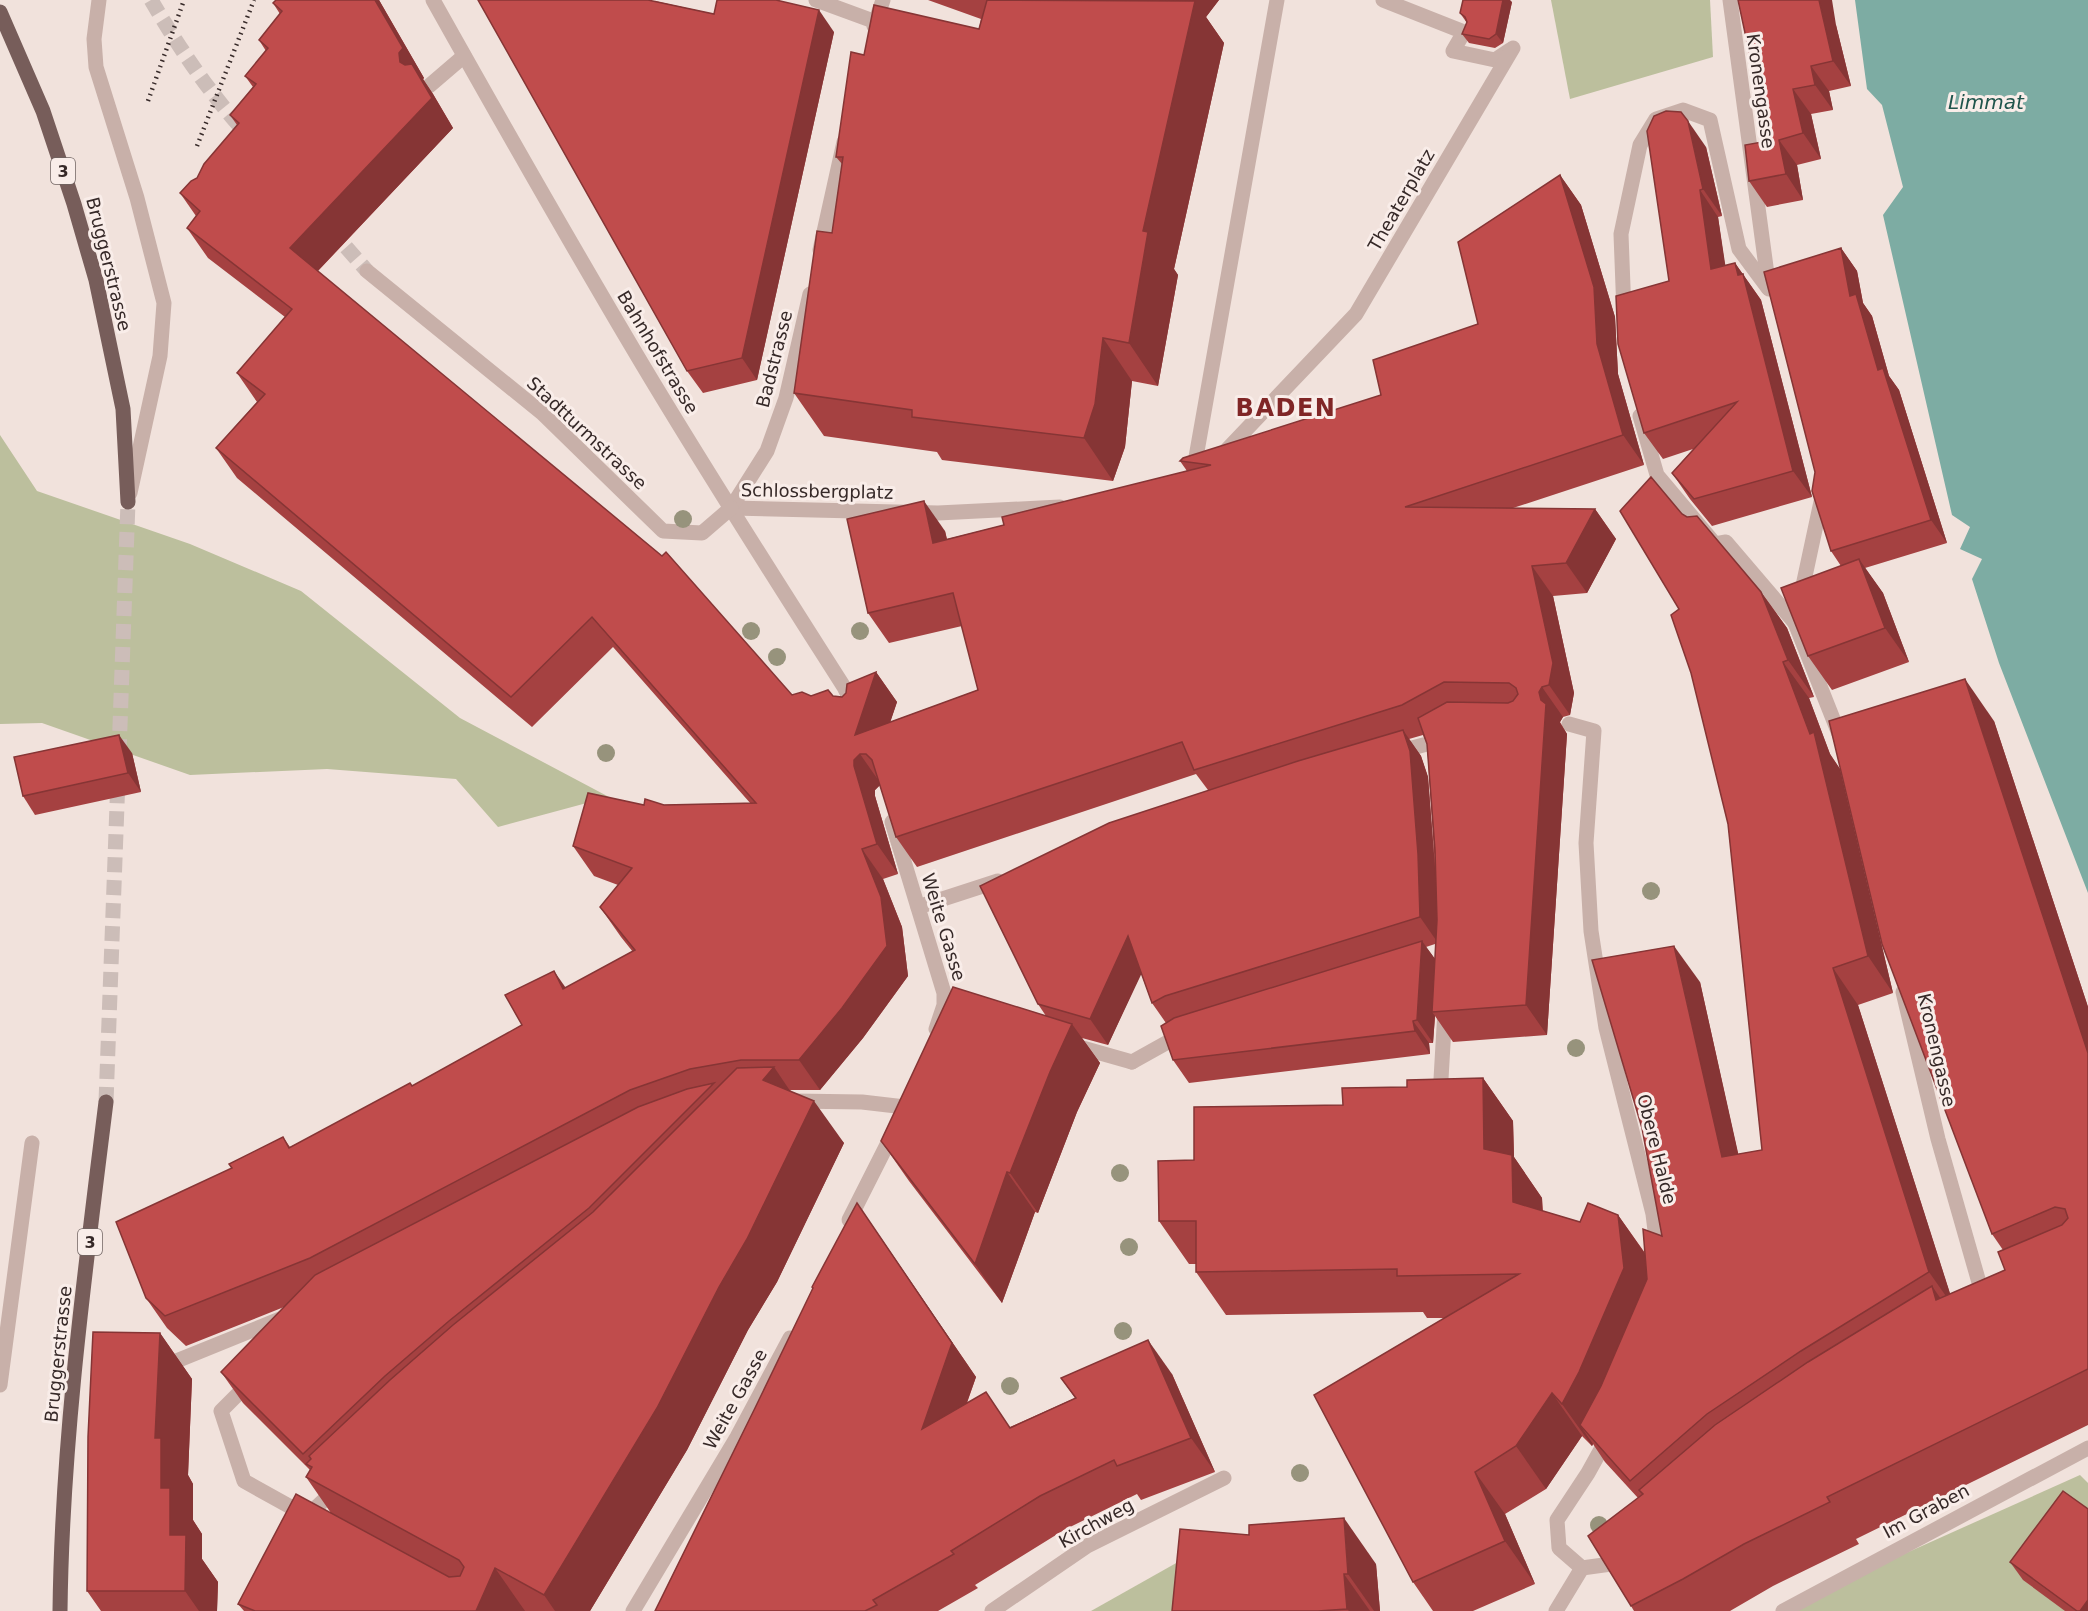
<svg xmlns="http://www.w3.org/2000/svg" width="2088" height="1611" font-family="'DejaVu Sans',sans-serif">
<style>
.green{fill:#bcbf9d}
.water{fill:#7daca3}
.lines{fill:none;stroke-linecap:round;stroke-linejoin:round}
.minor-tunnel{stroke:#ccbdb8;stroke-width:15;stroke-dasharray:15 8;stroke-linecap:butt}
.primary-tunnel{stroke:#ccbdb8;stroke-width:15;stroke-dasharray:15 8;stroke-linecap:butt}
.service{stroke:#c8b0a9;stroke-width:15}
.pedestrian{stroke:#c8b0a9;stroke-width:15}
.minor{stroke:#c8b0a9;stroke-width:15}
.primary{stroke:#775d5a;stroke-width:15}
.rail{stroke:#362928;stroke-width:4.5;stroke-dasharray:1.5 4.5;stroke-linecap:butt}
.tree{fill:#97937c}
.wall{fill:#a54141;fill-rule:evenodd}
.shaded-wall{fill:#863535}
.building{fill:#c04c4c;stroke:#863535;stroke-width:1.5}
.labels{text-anchor:middle;dominant-baseline:central;stroke-width:6;stroke-linejoin:round;paint-order:stroke}
.shield{fill:#f9ede9;stroke:#706462;stroke-width:1.5}
.shield-label{font-size:16px;font-weight:bold;fill:#362928}
.street-label{font-size:18px;fill:#362928;stroke:#f9ede9}
.water-label{font-size:20px;font-style:italic;fill:#20554c;stroke:#f9ede9}
.district-label{font-size:24px;font-weight:bold;letter-spacing:1.5px;fill:#802626;stroke:#f9ede9}
</style>
<rect width="100%" height="100%" fill="#f1e2dc"/>
<g class="green">
<polygon points="1551,0 1710,0 1713,57 1570,99"/>
<polygon points="0,435 37,491 190,544 301,591 460,718 609,797 498,827 456,779 327,769 190,775 42,723 0,724"/>
<polygon points="2080,1475 2088,1483 2088,1611 1777,1611"/>
<polygon points="1194,1553 1186,1611 1091,1611"/>
</g>
<polygon class="water" points="1855,0 2088,0 2088,893 1999,663 1972,579 1982,559 1960,549 1970,527 1952,515 1883,215 1903,187 1882,105 1867,89"/>
<g class="lines">
<g class="minor-tunnel">
<path d="M151,0C178,46 208,91 244,131"/>
<polyline points="331,230 367,271"/>
</g>
<g class="primary-tunnel">
<polyline points="119,754 128,502"/>
<polyline points="106,1102 118,778"/>
</g>
<g class="service">
<polyline points="99,0 94,39 96,67 137,198 164,303 160,356 130,493"/>
<polyline points="429,86 464,56"/>
<polyline points="1624,313 1621,234 1640,145 1656,119 1683,110 1710,120 1739,249 1768,288"/>
<polyline points="1640,416 1657,475 1715,544 1726,542 1795,623"/>
<polyline points="0,1385 32,1143"/>
</g>
<g class="pedestrian">
<polyline points="816,0 876,22"/>
<polyline points="1383,0 1464,32 1453,51 1495,60 1510,50"/>
<polyline points="874,26 883,0"/>
<polyline points="820,250 844,142"/>
<polyline points="1221,456 1356,314 1513,48"/>
<polyline points="1193,474 1277,0"/>
<polyline points="731,508 938,513 1060,507"/>
<polyline points="731,508 767,451 786,398 810,294"/>
<polyline points="1132,1062 1184,1033"/>
<polyline points="1441,1079 1445,1010"/>
</g>
<g class="minor">
<path d="M433,0C498,116 564,232 632,347C700,462 772,574 844,687L855,709"/>
<polyline points="1730,0 1769,289"/>
<polyline points="367,271 542,413 663,531 702,533 731,508"/>
<polyline points="1821,492 1822,497 1795,623 1841,739"/>
<polyline points="1569,724 1594,731 1586,843 1591,931 1606,1028 1653,1214 1658,1255"/>
<polyline points="1397,752 1427,744 1445,734"/>
<polyline points="892,822 944,993 944,1005 936,1029"/>
<polyline points="918,907 998,881"/>
<polyline points="1903,992 1938,1139 1984,1300"/>
<polyline points="1072,1045 1132,1062"/>
<polyline points="794,1101 862,1102 905,1107"/>
<polyline points="849,1220 895,1129"/>
<polyline points="164,1366 285,1317"/>
<polyline points="251,1381 221,1411 244,1481 307,1516"/>
<polyline points="305,1521 307,1516 338,1487"/>
<polyline points="1582,1568 1611,1564 1621,1556"/>
<polyline points="1582,1568 1559,1548 1557,1520 1588,1473 1609,1435"/>
<polyline points="633,1611 737,1437 790,1338"/>
<polyline points="992,1611 1087,1546 1224,1478"/>
<polyline points="1556,1611 1582,1568"/>
<polyline points="1783,1611 2088,1448"/>
</g>
<g class="primary">
<polyline points="0,12 43,111 74,204 96,280 123,409 128,502"/>
<path d="M60,1611C62,1441 85,1271 106,1102"/>
</g>
<g class="rail">
<polyline points="148,101 184,0"/>
<polyline points="197,146 254,0"/>
</g>
</g>
<g class="tree">
<circle cx="683" cy="519" r="9"/>
<circle cx="751" cy="631" r="9"/>
<circle cx="860" cy="631" r="9"/>
<circle cx="777" cy="657" r="9"/>
<circle cx="606" cy="753" r="9"/>
<circle cx="1651" cy="891" r="9"/>
<circle cx="1576" cy="1048" r="9"/>
<circle cx="1120" cy="1173" r="9"/>
<circle cx="1129" cy="1247" r="9"/>
<circle cx="1123" cy="1331" r="9"/>
<circle cx="1010" cy="1386" r="9"/>
<circle cx="1300" cy="1473" r="9"/>
<circle cx="1599" cy="1525" r="9"/>
</g>
<g class="wall">
<path d="M276,0H379L424,78L423,79L433,94L453,128L318,271L792,695L842,697L876,672L897,702L890,722L978,690L962,626L889,643L868,613L945,531L947,539L1004,525L1187,471L1180,461L1381,395L1478,324L1560,175L1581,205L1615,317L1618,374L1644,465L1513,508L1595,509L1616,539L1587,593L1553,596L1574,693L1570,715L1563,717L1560,722L1567,734L1547,1035L1453,1042L1435,1016L1433,1043H1429L1430,1054L1189,1083L1173,1060L1166,1023L1152,1003L1141,973L1108,1045L1082,1038L1100,1063L1077,1112L1038,1213L1035,1212L1002,1303L909,1181L881,1141L1046,1016L1038,1004L1208,790L1196,774L917,867L896,837L880,785L875,790V796L898,874L883,879L902,927L908,976L863,1038L820,1090H790L844,1143L777,1282L748,1330L687,1450L590,1611H244L238,1604L331,1513L306,1477L310,1470L243,1403L221,1372L284,1307L186,1346L167,1328L146,1298L232,1168L283,1137L290,1147L412,1086L522,1025L566,988L633,952L621,937L600,907L618,885L594,876L573,846L644,805L751,804L613,647L532,727L237,478L216,448L257,402L237,373L285,317L208,258L187,228L196,216L180,193L197,178L237,125L230,115L253,87L245,76L266,51L259,40L280,14L273,3ZM1423,735L1427,744L1435,867L1428,777L1421,756L1409,739ZM1435,944V959L1426,947Z"/>
<polygon points="655,0 655,1 714,14 834,32 757,380 703,393 687,371"/>
<polygon points="928,0 1219,0 1206,17 1224,43 1174,269 1178,275 1158,386 1132,381 1125,447 1113,481 942,460 937,452 824,436 794,393 832,233 842,164 836,157 864,55 979,29 981,19"/>
<polygon points="1738,0 1836,25 1851,86 1829,91 1833,110 1811,114 1821,159 1797,165 1803,200 1767,207 1749,181 1768,141"/>
<polygon points="1512,2 1503,43 1495,48 1469,43 1462,34 1467,23 1460,13"/>
<polygon points="1706,147 1722,216 1718,217 1725,266 1735,263 1761,300 1812,497 1712,526 1690,499 1672,473 1693,449 1663,459 1644,433 1669,281"/>
<polygon points="1841,248 1857,271 1863,303 1872,316 1889,376 1899,390 1947,543 1865,568 1883,593 1909,662 1832,690 1808,656 1841,566 1831,551 1815,472"/>
<polygon points="1682,514 1761,592 1787,628 1814,697 1809,698 1830,754 1840,769 1893,993 1858,1005 1950,1294 2005,1270 2003,1250 1992,1234 1994,721 2088,1007 2088,1425 1856,1539 1859,1544 1773,1586 1730,1611 1634,1611 1631,1606 1638,1498 1605,1462 1593,1444 1592,1446 1582,1436 1546,1489 1505,1514 1535,1584 1473,1611 1433,1611 1413,1582 1443,1318 1427,1318 1423,1312 1226,1315 1196,1272 1196,1264 1189,1264 1159,1221 1194,1160 1343,1105 1407,1087 1483,1078 1513,1121 1514,1157 1542,1198 1543,1211 1580,1222 1618,1215 1645,1253 1662,1236 1700,982 1738,1154 1762,1150 1728,824 1679,609"/>
<polygon points="132,753 141,792 35,815 23,796"/>
<polygon points="881,1238 976,1377 967,1403 1010,1427 1075,1398 1061,1378 1172,1374 1215,1472 1141,1500 1137,1494 1064,1530 975,1585 978,1588 938,1611 655,1611 755,1408 813,1289 812,1287"/>
<polygon points="160,1333 192,1379 188,1475 193,1484 193,1520 202,1534 202,1559 218,1582 217,1611 101,1611 87,1591"/>
<polygon points="2010,1562 2088,1611 2065,1611 2023,1580"/>
<polygon points="1376,1564 1380,1611 1172,1611"/>
</g>
<g class="shaded-wall">
<polygon points="375,0 379,0 424,78 423,79 433,94 453,128 311,278 290,248 400,62"/>
<polygon points="1159,0 1219,0 1206,17 1224,43 1174,269 1178,275 1158,386 1129,343 1143,231"/>
<polygon points="1503,0 1510,0 1512,2 1503,43 1496,34"/>
<polygon points="1819,0 1832,0 1836,25 1851,86 1833,61"/>
<polygon points="819,10 834,32 757,380 742,358"/>
<polygon points="1811,66 1829,91 1833,110 1815,85"/>
<polygon points="1793,89 1811,114 1821,159 1803,133"/>
<polygon points="1688,121 1706,147 1722,216 1703,189"/>
<polygon points="1779,140 1797,165 1803,200 1786,174"/>
<polygon points="1560,175 1581,205 1615,317 1618,374 1644,465 1623,435 1597,344"/>
<polygon points="1700,190 1718,217 1730,296 1711,269"/>
<polygon points="1841,248 1857,271 1863,303 1872,316 1889,376 1899,390 1947,543 1931,520 1878,370 1850,296"/>
<polygon points="1735,263 1761,300 1812,497 1793,471"/>
<polygon points="1103,338 1132,381 1125,447 1113,481 1084,438"/>
<polygon points="924,501 945,531 954,573 933,543"/>
<polygon points="1595,509 1616,539 1587,593 1566,563"/>
<polygon points="1859,559 1883,593 1909,662 1885,628"/>
<polygon points="1532,566 1553,596 1574,693 1570,715 1549,685"/>
<polygon points="1761,592 1787,628 1814,697 1788,660"/>
<polygon points="1783,662 1809,698 1830,754 1840,769 1893,993 1868,956 1810,734"/>
<polygon points="876,672 897,702 876,765 855,735"/>
<polygon points="1965,679 1994,721 2088,1007 2088,1053"/>
<polygon points="1542,687 1563,717 1560,722 1560,723 1567,734 1547,1035 1526,1005 1541,700 1539,692"/>
<polygon points="1403,730 1421,756 1428,777 1436,881 1438,943 1420,917"/>
<polygon points="119,735 132,753 141,792 128,773"/>
<polygon points="860,754 881,784 875,790 875,796 898,874 877,844 854,766 854,760"/>
<polygon points="862,849 883,879 902,927 908,976 863,1038 820,1090 799,1060"/>
<polygon points="1128,936 1147,962 1108,1045 1090,1019"/>
<polygon points="1422,941 1438,963 1432,1012 1435,1016 1433,1043 1417,1020"/>
<polygon points="1674,946 1700,982 1747,1193 1722,1157"/>
<polygon points="1833,968 1858,1005 1955,1309 1929,1272"/>
<polygon points="554,971 575,1001 563,989"/>
<polygon points="1413,1021 1429,1043 1430,1054 1415,1031"/>
<polygon points="1072,1024 1100,1063 1077,1112 1038,1213 1010,1173 1050,1072"/>
<polygon points="774,1067 803,1110 763,1080"/>
<polygon points="1483,1078 1513,1121 1514,1157 1542,1198 1543,1245 1513,1202 1484,1149"/>
<polygon points="814,1101 844,1143 777,1282 748,1330 687,1450 590,1611 555,1611 544,1595"/>
<polygon points="1007,1172 1035,1212 1002,1303 975,1264"/>
<polygon points="857,1203 976,1377 945,1463 922,1429"/>
<polygon points="1618,1215 1648,1258 1654,1311 1580,1425 1593,1444 1592,1446 1562,1404"/>
<polygon points="1932,1286 1961,1328 1936,1300"/>
<polygon points="160,1333 192,1379 188,1475 193,1484 193,1520 202,1534 202,1559 218,1582 217,1611 199,1611 185,1591 170,1535 161,1488 155,1438"/>
<polygon points="1148,1340 1172,1374 1215,1472 1191,1438"/>
<polygon points="1552,1393 1582,1436 1546,1489 1516,1446"/>
<polygon points="1475,1472 1505,1514 1535,1584 1505,1541"/>
<polygon points="1344,1518 1376,1564 1380,1611 1374,1611 1348,1574"/>
<polygon points="495,1568 525,1611 476,1611"/>
<polygon points="1344,1574 1370,1611 1349,1611 1347,1609"/>
<polygon points="2088,1600 2088,1611 2080,1611"/>
</g>
<g class="building">
<polygon points="276,0 375,0 403,48 399,53 400,62 405,65 412,64 432,98 290,248 662,556 666,552 792,695 802,692 811,696 828,690 833,696 842,697 846,693 847,684 876,672 855,735 978,690 953,593 868,613 847,519 924,501 933,543 1004,525 1002,517 1211,465 1180,461 1183,458 1381,395 1373,360 1478,324 1458,242 1560,175 1594,287 1597,344 1623,435 1405,507 1595,509 1566,563 1532,566 1553,663 1549,685 1542,687 1539,692 1541,700 1546,704 1526,1005 1432,1012 1437,920 1435,850 1427,744 1418,718 1447,702 1508,703 1513,701 1518,694 1516,688 1509,683 1444,682 1402,705 1194,770 1182,742 896,837 872,760 866,754 860,754 854,760 854,766 877,844 862,849 881,897 887,946 842,1008 799,1060 741,1060 690,1069 630,1090 310,1258 165,1316 146,1298 116,1222 232,1168 229,1164 283,1137 289,1148 410,1083 412,1086 522,1025 505,995 554,971 563,989 635,950 600,907 632,868 573,846 588,793 644,805 645,799 664,805 756,803 592,617 511,697 216,448 265,394 237,373 292,309 187,228 200,211 180,193 191,181 197,178 204,164 239,123 230,115 256,84 245,76 268,48 259,40 282,11 273,3"/>
<polygon points="478,0 648,0 714,14 717,0 776,0 819,10 742,358 687,371"/>
<polygon points="987,0 1195,1 1143,231 1148,232 1129,343 1103,338 1095,404 1084,438 912,417 912,410 794,393 817,231 832,233 843,157 836,157 851,52 864,55 874,5 979,29"/>
<polygon points="1463,0 1503,0 1496,34 1489,39 1462,34 1467,22 1465,17 1460,13"/>
<polygon points="1738,0 1819,0 1833,61 1811,66 1815,85 1793,89 1803,133 1779,140 1786,174 1749,181 1745,145 1768,141"/>
<polygon points="1666,111 1681,112 1688,121 1703,189 1700,190 1711,269 1735,263 1738,275 1743,274 1793,471 1694,499 1672,473 1737,402 1644,433 1618,344 1616,296 1669,281 1647,131 1654,116"/>
<polygon points="1841,248 1850,296 1856,294 1878,370 1883,368 1931,520 1831,551 1812,491 1815,472 1764,272"/>
<polygon points="1651,477 1682,514 1687,517 1697,516 1761,592 1788,660 1783,662 1810,734 1814,732 1868,956 1833,968 1929,1272 1801,1351 1707,1414 1630,1481 1580,1425 1601,1386 1647,1279 1643,1229 1662,1236 1642,1128 1592,960 1674,946 1722,1157 1762,1150 1728,824 1691,673 1671,615 1679,609 1620,511"/>
<polygon points="1859,559 1885,628 1808,656 1781,588"/>
<polygon points="1965,679 2088,1053 2088,1369 1827,1497 1830,1502 1744,1544 1683,1579 1631,1606 1588,1536 1643,1494 1639,1490 1715,1425 1808,1362 1932,1286 1936,1300 2005,1270 1998,1252 2062,1225 2068,1218 2065,1209 2055,1207 1992,1234 1882,944 1829,721"/>
<polygon points="1403,730 1410,751 1418,854 1420,917 1165,996 1152,1003 1128,936 1090,1019 1038,1004 980,886 1109,823 1298,761"/>
<polygon points="119,735 128,773 23,796 14,757"/>
<polygon points="1422,941 1417,1020 1413,1021 1415,1031 1173,1060 1161,1026 1174,1018"/>
<polygon points="953,987 1072,1024 1050,1072 1010,1173 1007,1172 975,1264 881,1141"/>
<polygon points="774,1067 763,1080 814,1101 747,1239 719,1287 657,1408 544,1595 495,1568 476,1611 255,1611 238,1604 296,1494 449,1577 460,1576 464,1567 459,1560 306,1477 312,1467 306,1464 311,1459 309,1456 390,1380 453,1325 593,1212 737,1068"/>
<polygon points="1483,1078 1484,1149 1512,1155 1513,1202 1580,1222 1588,1203 1618,1215 1624,1268 1579,1372 1562,1404 1552,1393 1516,1446 1475,1472 1505,1541 1413,1582 1314,1395 1519,1274 1397,1276 1397,1269 1196,1272 1196,1221 1159,1221 1158,1161 1194,1160 1194,1107 1343,1105 1342,1088 1407,1087 1407,1080"/>
<polygon points="714,1083 589,1208 449,1321 385,1376 303,1454 221,1372 315,1275 638,1107 687,1089"/>
<polygon points="857,1203 952,1343 922,1429 986,1392 1010,1428 1076,1398 1061,1378 1148,1340 1191,1438 1117,1466 1114,1460 1040,1496 951,1551 954,1554 873,1600 877,1605 865,1611 655,1611 755,1408 813,1288 812,1287"/>
<polygon points="93,1332 160,1333 155,1438 161,1438 161,1488 170,1488 170,1535 186,1535 185,1591 87,1591 88,1437"/>
<polygon points="2063,1491 2088,1509 2088,1600 2080,1611 2077,1611 2010,1562"/>
<polygon points="1344,1518 1348,1574 1344,1574 1347,1609 1318,1611 1172,1611 1180,1529 1249,1535 1249,1525"/>
</g>
<g class="labels">
<g class="shield">
<rect x="51" y="158" width="24" height="26" rx="4.5"/>
<rect x="78" y="1229" width="24" height="26" rx="4.5"/>
</g>
<g class="shield-label">
<text x="63" y="171">3</text>
<text x="90" y="1242">3</text>
</g>
<g class="street-label">
<text transform="translate(1761 91) rotate(82)">Kronengasse</text>
<text transform="translate(1401 200) rotate(-60)">Theaterplatz</text>
<text transform="translate(109 264) rotate(76)">Bruggerstrasse</text>
<text transform="translate(658 352) rotate(59)">Bahnhofstrasse</text>
<text transform="translate(774 359) rotate(-76)">Badstrasse</text>
<text transform="translate(587 433) rotate(43)">Stadtturmstrasse</text>
<text transform="translate(817 491) rotate(1)">Schlossbergplatz</text>
<text transform="translate(944 927) rotate(73)">Weite Gasse</text>
<text transform="translate(1937 1050) rotate(77)">Kronengasse</text>
<text transform="translate(1657 1149) rotate(76)">Obere Halde</text>
<text transform="translate(58 1354) rotate(-84)">Bruggerstrasse</text>
<text transform="translate(735 1399) rotate(-61)">Weite Gasse</text>
<text transform="translate(1926 1511) rotate(-28)">Im Graben</text>
<text transform="translate(1096 1523) rotate(-29)">Kirchweg</text>
</g>
<g class="water-label">
<text x="1986" y="102">Limmat</text>
</g>
<g class="district-label">
<text x="1286" y="408">BADEN</text>
</g>
</g>
</svg>
